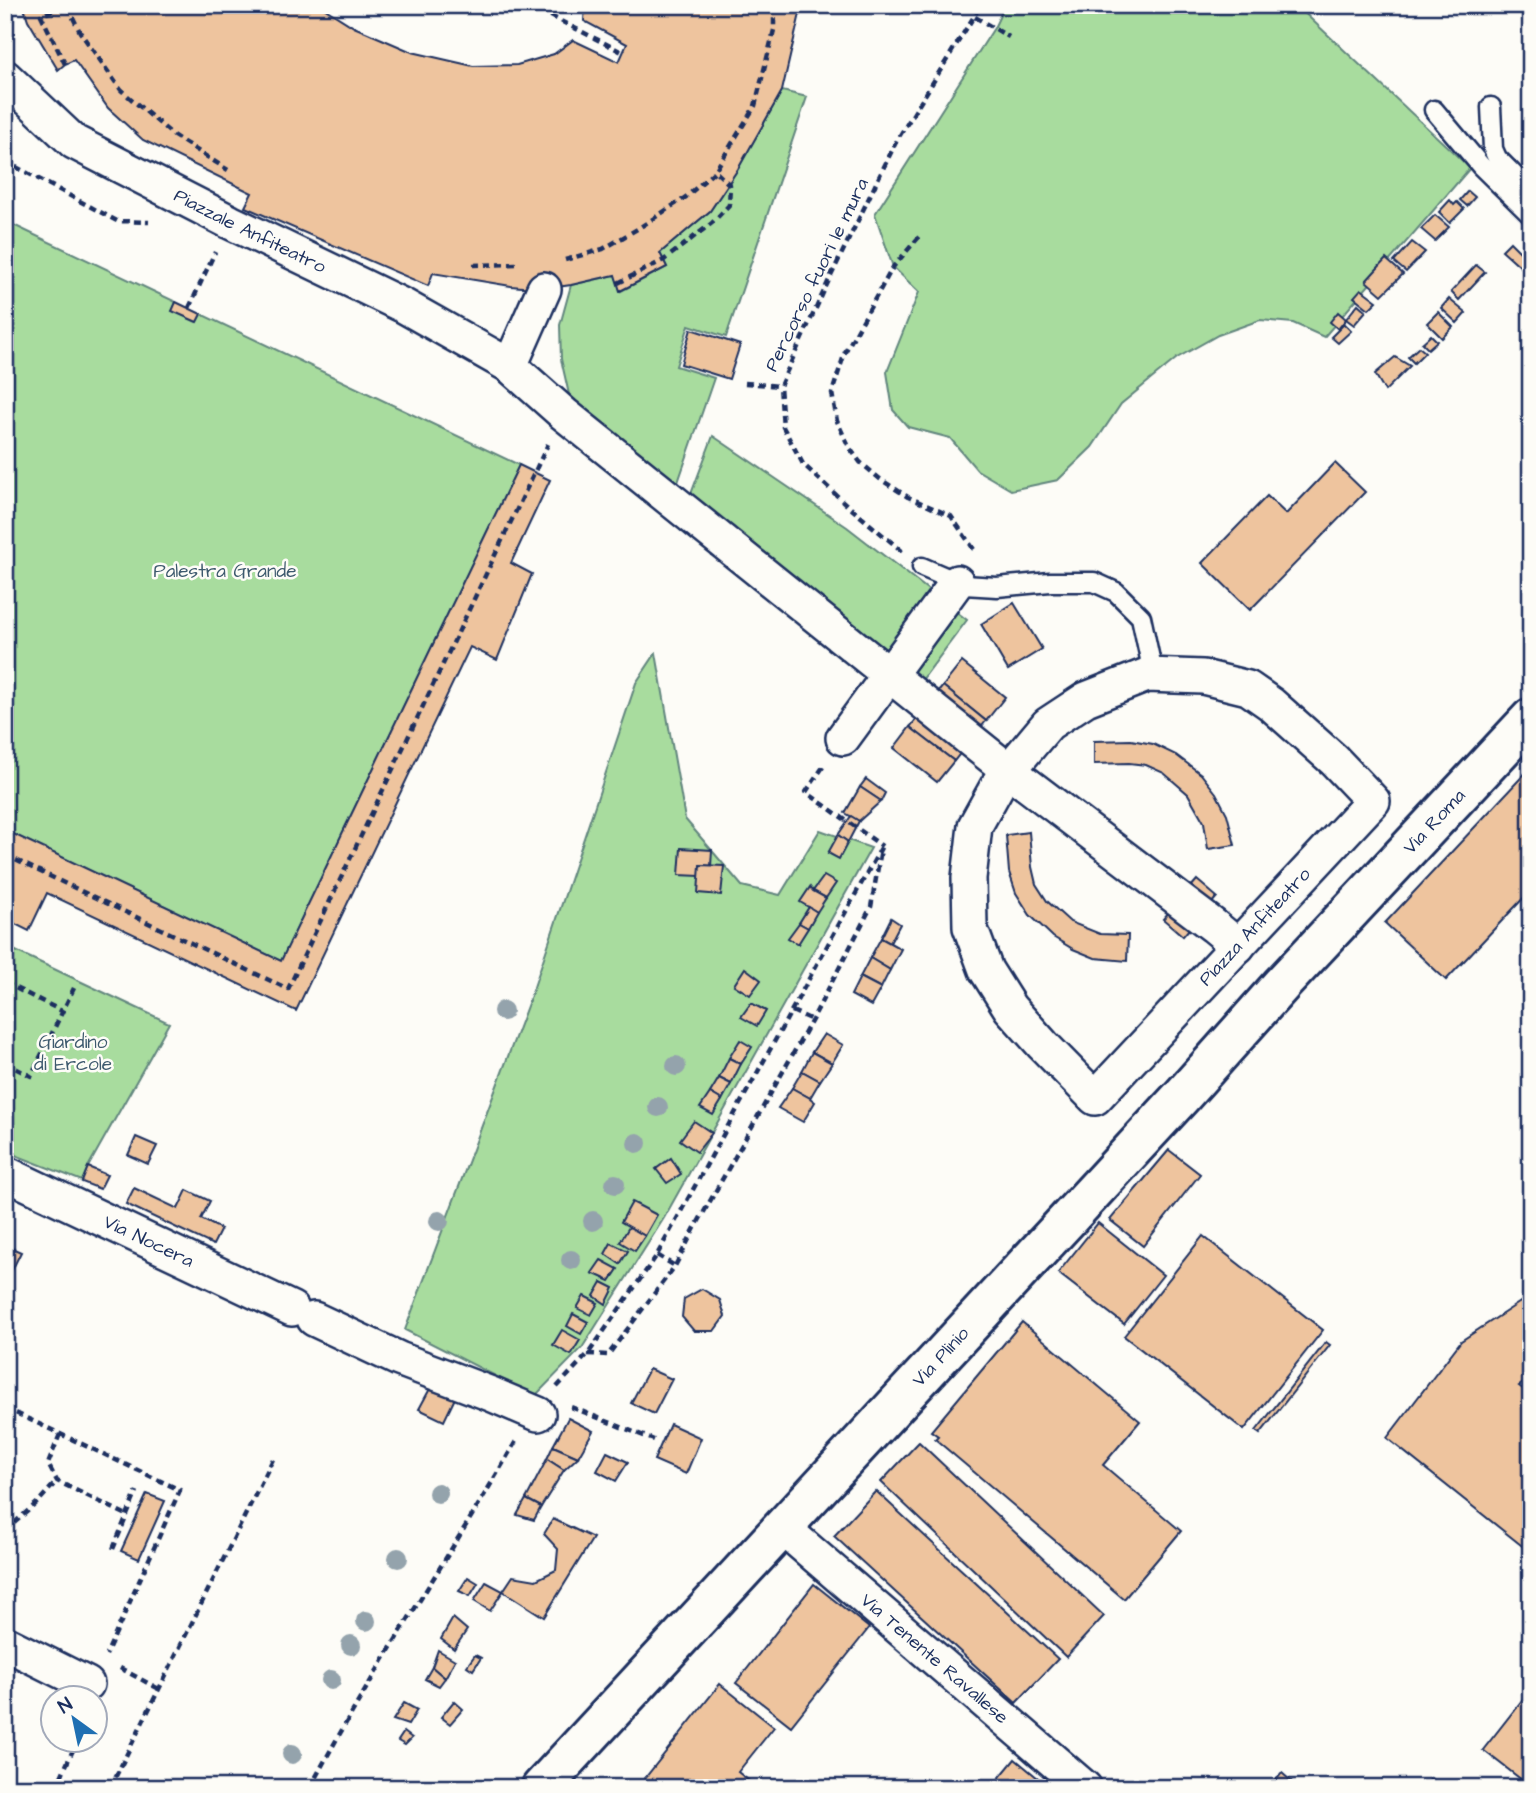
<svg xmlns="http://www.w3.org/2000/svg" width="1536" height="1793" font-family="'Architects Daughter',sans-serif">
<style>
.green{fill:#a8dc9e;stroke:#62867e;stroke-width:2}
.building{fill:#eec49e;stroke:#1b2f5e;stroke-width:2}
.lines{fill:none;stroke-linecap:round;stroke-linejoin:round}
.lane-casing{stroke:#1b2f5e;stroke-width:23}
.street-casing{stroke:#1b2f5e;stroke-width:38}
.secondary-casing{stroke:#1b2f5e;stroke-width:44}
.path{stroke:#1b2f5e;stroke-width:4.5;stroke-dasharray:7 5;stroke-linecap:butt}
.lane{stroke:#fdfcf7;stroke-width:18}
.street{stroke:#fdfcf7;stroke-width:33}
.secondary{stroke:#fdfcf7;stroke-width:38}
.tree{fill:#94a3ac}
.labels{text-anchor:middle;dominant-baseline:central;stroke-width:5;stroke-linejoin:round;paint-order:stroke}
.street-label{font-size:19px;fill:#1b2f5e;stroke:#fdfcf7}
.park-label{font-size:19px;fill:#3e5a6e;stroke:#fdfcf7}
</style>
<rect width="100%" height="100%" fill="#fdfcf7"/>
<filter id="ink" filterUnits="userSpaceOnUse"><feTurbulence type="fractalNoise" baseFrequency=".0143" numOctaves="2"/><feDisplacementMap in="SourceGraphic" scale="14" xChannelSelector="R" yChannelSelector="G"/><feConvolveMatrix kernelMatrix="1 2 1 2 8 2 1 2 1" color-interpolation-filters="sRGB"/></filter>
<g filter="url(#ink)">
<g class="green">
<polygon points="1005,5 1296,5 1470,168 1324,337 1293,323 1260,320 1218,335 1177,358 1121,404 1092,447 1058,480 1011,490 977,470 950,438 908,427 893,410 887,372 919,292 893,267 875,214 994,28"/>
<polygon points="782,91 807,97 726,337 689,325 676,366 714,378 675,491 570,399 561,359 560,325 571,285 615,275 621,291 667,267 660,253 710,211 738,169"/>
<polygon points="5,221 176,302 173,311 196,322 201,314 519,465 281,961 5,830"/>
<polygon points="713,436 847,527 967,620 919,684 688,502"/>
<polygon points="656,653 685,819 742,886 780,895 820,830 871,848 664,1218 582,1348 535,1396 405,1330 533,990 636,683"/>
<polygon points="5,946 169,1023 88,1167 82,1181 5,1151"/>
</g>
<g class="building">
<polygon points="23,5 319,5 354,27 412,52 473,66 517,65 554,54 573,40 619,62 627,44 584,21 585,5 802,5 782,91 738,169 710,211 660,253 667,267 620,291 615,275 571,285 544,289 511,286 433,273 428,286 245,207 252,193 143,140 108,108 74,60 65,64 58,70 28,20"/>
<polygon points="1468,191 1475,197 1467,206 1460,200"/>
<polygon points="1450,200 1454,205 1457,202 1464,209 1450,223 1439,212"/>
<polygon points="1435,215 1449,227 1435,241 1421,229"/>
<polygon points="1412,242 1425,252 1406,272 1394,262"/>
<polygon points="1510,242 1528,260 1521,267 1502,250"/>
<polygon points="1386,259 1403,274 1382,295 1366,281"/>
<polygon points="1476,265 1485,272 1459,300 1451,292"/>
<polygon points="1361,289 1377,301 1369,309 1354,297"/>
<polygon points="1449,299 1466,313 1457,323 1441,308"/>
<polygon points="176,302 201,314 197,322 172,311"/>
<polygon points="1358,304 1366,311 1354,325 1346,319"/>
<polygon points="1338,312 1346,319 1338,329 1330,322"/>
<polygon points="1438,312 1453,327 1442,338 1427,323"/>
<polygon points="1344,324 1351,331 1338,343 1331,337"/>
<polygon points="691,329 740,345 729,379 681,364"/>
<polygon points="1431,335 1437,341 1428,349 1422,343"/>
<polygon points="1419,347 1425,352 1414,363 1408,357"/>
<polygon points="1395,357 1410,366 1385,391 1375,374"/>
<polygon points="1335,463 1365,492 1250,610 1202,563 1267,496 1286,514"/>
<polygon points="519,465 550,480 511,563 532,574 497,660 470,647 296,1011 47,893 29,931 5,919 5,830 281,961"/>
<polygon points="1014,603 1042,649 1008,670 981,624"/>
<polygon points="962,662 1005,697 986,721 943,686"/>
<polygon points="943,686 986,721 954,761 910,727"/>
<polygon points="910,727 954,761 937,782 894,748"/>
<polygon points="1131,740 1153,744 1176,755 1201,774 1216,793 1227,814 1235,845 1208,849 1204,822 1188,794 1164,773 1146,765 1129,763 1094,764 1094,741"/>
<polygon points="1531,767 1531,890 1446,980 1385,923"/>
<polygon points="866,779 885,793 881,801 860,787"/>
<polygon points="860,787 881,801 859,821 845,813"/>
<polygon points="851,816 859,821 848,842 838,835"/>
<polygon points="1029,832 1032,867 1036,884 1047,901 1070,922 1100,934 1128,935 1127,961 1095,958 1073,949 1053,937 1030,915 1016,893 1009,872 1006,835"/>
<polygon points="838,835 848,842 839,859 828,853"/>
<polygon points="681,848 712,850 711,866 700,865 700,876 679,875"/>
<polygon points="700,865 724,866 721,895 698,893"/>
<polygon points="824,876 836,883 826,898 813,891"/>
<polygon points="1197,880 1217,897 1183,936 1163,919"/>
<polygon points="810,887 813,891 826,898 817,912 800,902"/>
<polygon points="809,907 817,912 808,928 799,923"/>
<polygon points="891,918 900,924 890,943 881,938"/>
<polygon points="799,923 808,928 798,944 788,938"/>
<polygon points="881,938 901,949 890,970 870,958"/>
<polygon points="870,958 890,970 881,988 860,977"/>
<polygon points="745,968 761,980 750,995 734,985"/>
<polygon points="860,977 881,988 871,1006 851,995"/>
<polygon points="751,1003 766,1011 757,1026 741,1017"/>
<polygon points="824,1034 843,1045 832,1063 812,1052"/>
<polygon points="740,1040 752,1047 741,1064 729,1058"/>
<polygon points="812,1052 832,1063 820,1081 802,1071"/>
<polygon points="729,1058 741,1064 731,1084 719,1078"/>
<polygon points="802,1071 820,1081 810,1098 792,1088"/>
<polygon points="719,1078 731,1084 722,1100 710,1093"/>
<polygon points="792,1088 810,1098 815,1102 803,1122 778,1108"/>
<polygon points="710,1093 722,1100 713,1115 700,1108"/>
<polygon points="694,1121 712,1133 697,1152 680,1140"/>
<polygon points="136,1137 157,1146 148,1164 128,1155"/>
<polygon points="1169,1150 1200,1174 1143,1246 1110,1220"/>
<polygon points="671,1158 681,1174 667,1183 656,1169"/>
<polygon points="88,1167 107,1175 100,1189 82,1182"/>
<polygon points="134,1188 178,1209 187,1190 210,1201 201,1219 221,1229 213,1245 126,1204"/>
<polygon points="632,1202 657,1215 645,1236 621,1222"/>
<polygon points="1098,1223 1163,1275 1124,1324 1058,1273"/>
<polygon points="629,1227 645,1236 635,1251 620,1242"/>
<polygon points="1203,1236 1323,1330 1244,1430 1124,1336"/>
<polygon points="611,1243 628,1251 620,1264 605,1254"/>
<polygon points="5,1245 21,1252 5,1284"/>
<polygon points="601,1260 618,1269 610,1281 592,1273"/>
<polygon points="602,1282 614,1288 606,1304 594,1296"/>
<polygon points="702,1289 720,1300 725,1316 714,1331 694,1331 682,1317 684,1299"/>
<polygon points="1531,1295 1531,1378 1519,1386 1531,1395 1531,1553 1387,1438 1461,1341"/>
<polygon points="584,1296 598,1303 591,1315 577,1308"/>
<polygon points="573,1314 588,1322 581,1334 567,1326"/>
<polygon points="1022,1322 1140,1421 1103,1465 1181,1531 1124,1599 935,1439 938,1436 931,1431"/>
<polygon points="562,1330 580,1340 571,1355 553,1345"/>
<polygon points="1326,1342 1330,1345 1260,1434 1256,1431"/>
<polygon points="649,1369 672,1379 654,1414 631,1403"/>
<polygon points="432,1385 456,1396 444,1421 419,1409"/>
<polygon points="568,1418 593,1431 578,1457 553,1446"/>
<polygon points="670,1424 701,1438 686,1474 654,1460"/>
<polygon points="919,1442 1104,1616 1066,1657 881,1482"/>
<polygon points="553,1446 578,1457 564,1470 547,1459"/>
<polygon points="607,1452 628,1462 616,1481 597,1471"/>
<polygon points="547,1459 564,1470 541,1507 526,1499"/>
<polygon points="876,1491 1058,1659 1016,1703 834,1536"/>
<polygon points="147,1494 165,1501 139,1559 121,1551"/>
<polygon points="526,1499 541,1507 534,1520 517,1515"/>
<polygon points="553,1519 593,1538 544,1617 503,1591 513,1576 536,1580 556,1570 558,1549 544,1534"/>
<polygon points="468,1577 478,1583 470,1596 459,1591"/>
<polygon points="486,1582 503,1591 490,1611 474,1601"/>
<polygon points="814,1584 869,1628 791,1726 736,1683"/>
<polygon points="453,1618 467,1630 454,1649 441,1639"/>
<polygon points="438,1650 455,1660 445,1678 432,1667"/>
<polygon points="475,1655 481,1658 473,1670 467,1666"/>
<polygon points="432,1667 445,1678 439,1686 425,1679"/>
<polygon points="720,1684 774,1727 738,1772 758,1788 638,1787"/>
<polygon points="1523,1699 1531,1705 1531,1787 1483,1750"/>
<polygon points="454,1701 463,1709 450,1724 441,1717"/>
<polygon points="404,1703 417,1710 408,1725 393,1720"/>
<polygon points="404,1732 412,1738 405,1745 398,1741"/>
<polygon points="1015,1759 1050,1788 991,1788"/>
<polygon points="1282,1773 1299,1788 1270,1788"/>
<polygon points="1431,1778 1443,1788 1424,1788"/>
</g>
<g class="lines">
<g class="lane-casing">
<g id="lane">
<polyline points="1491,107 1493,149 1497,158 1531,192"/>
<polyline points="1434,110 1481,166 1531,215"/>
<polyline points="922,567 964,585 997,587 1050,582 1094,582 1116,592 1141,617 1150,659 1147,675"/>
</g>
</g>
<g class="street-casing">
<g id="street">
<path id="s1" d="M5,77L74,142L230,222L404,306L510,366L564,414L1008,770L1214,926L1238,946"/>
<polyline points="510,366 544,289"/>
<polygon points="1147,675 1203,677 1248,688 1271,704 1334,760 1373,801 1095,1098 1043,1045 1010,1008 986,970 970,927 969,878 975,826 1000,781 1048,724 1086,699"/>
<polyline points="843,738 957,582"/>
<path id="s2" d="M5,1173L292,1309"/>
<polyline points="314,1319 399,1359 491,1394 538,1414"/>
<path id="s3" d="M783,1528L1085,1788"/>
<polyline points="5,1643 87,1684"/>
</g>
</g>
<g class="secondary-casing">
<g id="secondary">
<path id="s4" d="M541,1788L1182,1096L1282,984L1531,718"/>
</g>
</g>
<g class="path">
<polyline points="529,5 624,53"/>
<polyline points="1130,5 1138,8 1153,5"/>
<polyline points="1247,5 1249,8"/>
<polyline points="975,17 1009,37"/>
<polyline points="65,64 41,15 67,5 80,32 121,90 174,136 228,170"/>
<polyline points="5,161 117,221 149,222"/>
<polyline points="919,237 893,267 845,352 832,393 837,421 849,447 860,462 880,479 908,497 951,516 975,551"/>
<polyline points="565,260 603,249 639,228 686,197 715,171 755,106 774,30 774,5"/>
<polyline points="473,265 518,264"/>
<polyline points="618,283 664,260 712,223 729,205 730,185 715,171"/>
<polyline points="189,308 215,252"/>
<polyline points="745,383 780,386"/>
<polyline points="902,551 847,505 803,464 783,427 780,386 829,280 897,140 981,5"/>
<polyline points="823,767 806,792 882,846"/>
<polyline points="5,855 288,989 548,444"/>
<polyline points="5,983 62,1011"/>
<polyline points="792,1011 812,1020"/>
<polyline points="5,1063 31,1076 75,986"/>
<polyline points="657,1255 675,1266"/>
<polyline points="588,1354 608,1355 675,1266 696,1226 812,1020 871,907 881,850"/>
<polyline points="557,1387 588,1354 657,1255 882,846"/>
<polyline points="571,1407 654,1440"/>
<polyline points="5,1408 180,1490 106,1655"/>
<polyline points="60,1434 48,1464 57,1481 127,1515"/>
<polyline points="5,1531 38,1502 57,1481"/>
<polyline points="113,1549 137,1491"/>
<polyline points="120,1668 159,1689"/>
<polyline points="56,1788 77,1741"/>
<polyline points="110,1788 273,1459"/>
<path d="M310,1788C373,1669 449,1558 516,1441"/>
</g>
<use href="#lane" class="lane"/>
<use href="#street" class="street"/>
<use href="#secondary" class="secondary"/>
</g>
<g class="tree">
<circle cx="503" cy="1011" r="10"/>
<circle cx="676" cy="1066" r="10"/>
<circle cx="658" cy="1107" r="10"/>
<circle cx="637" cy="1143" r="10"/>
<circle cx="615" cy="1184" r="10"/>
<circle cx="439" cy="1221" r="10"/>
<circle cx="593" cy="1221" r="10"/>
<circle cx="571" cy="1260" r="10"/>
<circle cx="438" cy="1493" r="10"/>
<circle cx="398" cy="1558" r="10"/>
<circle cx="366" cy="1621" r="10"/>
<circle cx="351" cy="1645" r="10"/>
<circle cx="331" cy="1680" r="10"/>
<circle cx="292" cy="1754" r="10"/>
</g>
</g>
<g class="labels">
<g class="street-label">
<text stroke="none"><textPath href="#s1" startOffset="292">Piazzale Anfiteatro</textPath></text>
<text transform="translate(817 275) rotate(-64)">Percorso fuori le mura</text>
<text stroke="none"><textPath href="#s4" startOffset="1316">Via Roma</textPath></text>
<text transform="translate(1255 927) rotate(-47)">Piazza Anfiteatro</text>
<text stroke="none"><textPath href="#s2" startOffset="159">Via Nocera</textPath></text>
<text stroke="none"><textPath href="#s4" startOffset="588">Via Plinio</textPath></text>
<text stroke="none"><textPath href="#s3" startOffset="200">Via Tenente Ravallese</textPath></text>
</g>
<g class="park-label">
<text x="225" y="571">Palestra Grande</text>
<text x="73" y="1042">Giardino<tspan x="73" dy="22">di Ercole</tspan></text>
</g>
</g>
<rect width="1536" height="1793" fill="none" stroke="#fdfcf7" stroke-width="28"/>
<rect x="14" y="14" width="1508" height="1765" fill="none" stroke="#1b2f5e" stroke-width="2.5" filter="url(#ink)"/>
<g transform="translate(74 1719) rotate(327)"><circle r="33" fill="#fdfcf7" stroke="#a3aaba" stroke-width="2"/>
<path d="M0-5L12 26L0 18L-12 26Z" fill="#1f6fb2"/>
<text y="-10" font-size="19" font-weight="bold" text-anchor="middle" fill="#1b2f5e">N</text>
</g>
</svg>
